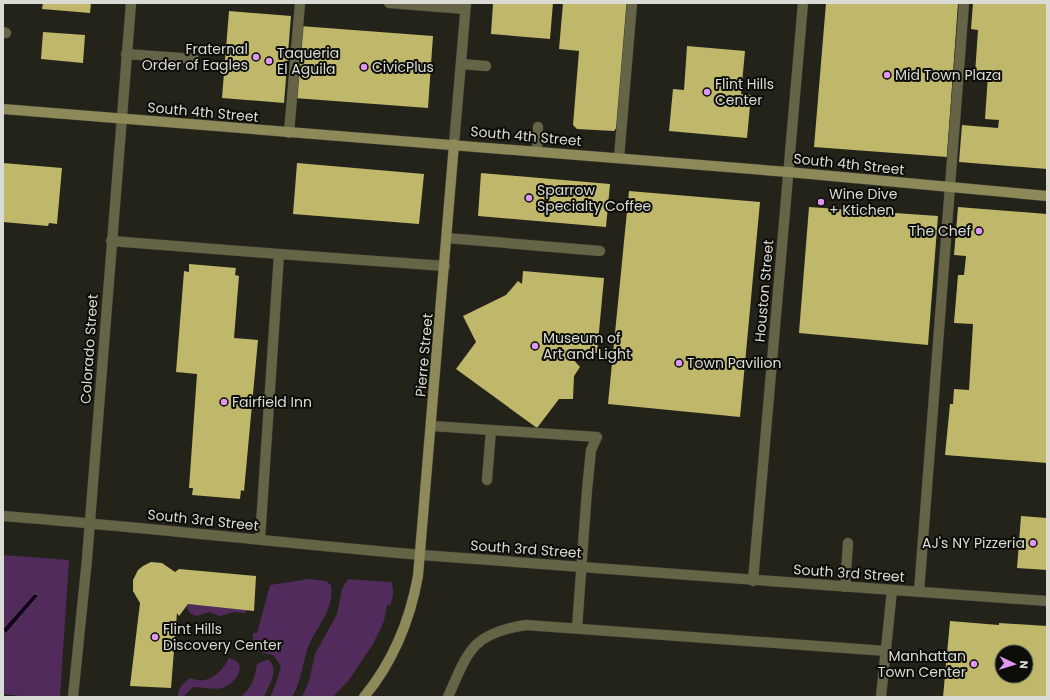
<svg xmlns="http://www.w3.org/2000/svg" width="1050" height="700" font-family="Poppins,sans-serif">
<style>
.green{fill:#512b5c}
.water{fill:#15001d;stroke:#504254}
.building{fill:#bfb76a;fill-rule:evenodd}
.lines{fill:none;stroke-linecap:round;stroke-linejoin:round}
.service-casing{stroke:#3d3d34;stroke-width:11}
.minor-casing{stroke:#3d3d34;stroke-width:11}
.tertiary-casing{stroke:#3d3d34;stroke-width:11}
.secondary-casing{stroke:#3d3d34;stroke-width:11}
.service{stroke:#666446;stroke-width:10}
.minor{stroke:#666446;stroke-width:10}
.tertiary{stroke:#666446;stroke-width:10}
.secondary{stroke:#8d8958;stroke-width:10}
.poi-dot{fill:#de98f2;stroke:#0c0c08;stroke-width:1.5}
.labels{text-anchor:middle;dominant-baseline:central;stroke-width:4;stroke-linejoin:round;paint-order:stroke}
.poi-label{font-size:14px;fill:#dbdbd5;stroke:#0c0c08;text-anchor:start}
.street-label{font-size:14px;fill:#dbdbd5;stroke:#0c0c08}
</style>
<rect width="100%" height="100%" fill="#23231a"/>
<g class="green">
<polygon points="3,555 69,560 60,697 30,697 3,694"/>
<path d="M309,579L326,581L331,585C335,610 315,628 307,650C302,667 301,682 292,697H270L276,683L281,666L273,655L259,652L253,647V633H257L270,585Z"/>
<path d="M348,579L388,582L391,581C394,590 394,597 390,605H387L384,621L373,644L349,680L333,697H302L309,681L315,654L337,614L342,589Z"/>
<polygon points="188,604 247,610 246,613 234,612 220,616 209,612 197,616 191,614 187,608"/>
<path d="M229,658C250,662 236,684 222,688C213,690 202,687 193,687L183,697H178C178,688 183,682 191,678C208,686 222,672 229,658Z"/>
<path d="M266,660H269C280,671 268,686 264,697H240C252,689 255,677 257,664Z"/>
</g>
<polygon class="water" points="34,594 39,595 3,637 5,633 3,629"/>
<g class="building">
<polygon points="43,3 91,3 90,13 42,9"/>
<polygon points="493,3 553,3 550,39 491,34"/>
<polygon points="563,3 627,3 617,127 614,131 577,129 573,125 579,51 559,49"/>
<polygon points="826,3 958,3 947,157 814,147"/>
<polygon points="973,3 1047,3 1047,169 959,162 962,125 998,128 999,120 985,119 988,75 975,74 978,30 971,29"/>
<polygon points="229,11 291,16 284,103 222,98"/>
<polygon points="300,26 433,36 428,108 294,98"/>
<polygon points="43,32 85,35 83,63 41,59"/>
<polygon points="687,46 745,51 741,94 751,95 747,138 669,131 673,89 684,90"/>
<polygon points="3,163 62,168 57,224 49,223 48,226 3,222"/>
<polygon points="297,163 424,174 419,224 293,214"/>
<polygon points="481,173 610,184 606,227 478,216"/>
<polygon points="629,191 760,202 740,417 608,404"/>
<polygon points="809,207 938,216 928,345 799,333"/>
<polygon points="958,207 1047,214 1047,463 945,455 950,404 953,404 954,389 969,390 973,324 954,323 958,275 964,275 966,256 954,255"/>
<polygon points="189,264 236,268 235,275 239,276 234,338 258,340 244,491 241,490 240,499 192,495 193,488 189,488 197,374 176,372 184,271 189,272"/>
<polygon points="523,271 604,278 597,353 572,351 571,357 580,367 574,376 573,399 559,399 537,428 456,369 476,342 463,316 506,295 518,281 522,284"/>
<polygon points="1021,516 1047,518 1047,570 1017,568"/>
<polygon points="151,562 162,563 175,572 179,569 256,576 254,611 188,604 179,616 177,613 171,688 130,686 140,603 133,591 133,580 138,570 143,566"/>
<path d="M950,621L999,625V623L1047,626V697H943ZM1002,652H1026V676H1002Z"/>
</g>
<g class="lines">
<g class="service-casing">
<g id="service">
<polyline points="389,3 465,9"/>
<polyline points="3,32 6,33"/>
<polyline points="126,54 194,59"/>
<polyline points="461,64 486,66"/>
<polyline points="289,133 300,3"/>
<polyline points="537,151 538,127"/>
<polyline points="619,158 632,3"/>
<polyline points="447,238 600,251"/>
<polyline points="111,241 279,254 260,539"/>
<polyline points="279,254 445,266"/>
<polyline points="432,426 597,437 591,450 587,490 577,628"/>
<polyline points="487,480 491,430"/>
<polyline points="845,587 848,543"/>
<polyline points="919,592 964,3"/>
<path d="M448,697C468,651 472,633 526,625L886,651"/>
<polyline points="881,697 892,590"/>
</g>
</g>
<g class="minor-casing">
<g id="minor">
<polyline points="454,144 466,3"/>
<polyline points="753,581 803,3"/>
<polyline points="73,697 87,559 131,3"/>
</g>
</g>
<g class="tertiary-casing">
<path id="tertiary" d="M3,516C143,527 282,543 422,555C630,572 839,585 1047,601"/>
</g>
<g class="secondary-casing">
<g id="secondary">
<polyline points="3,109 788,172 1047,196"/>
<path d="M364,697C393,662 410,620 418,576L454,144"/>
</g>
</g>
<use href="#service" class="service"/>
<use href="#minor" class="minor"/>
<use href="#tertiary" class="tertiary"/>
<use href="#secondary" class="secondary"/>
</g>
<g class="poi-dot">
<circle cx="256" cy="57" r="4"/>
<circle cx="269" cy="61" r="4"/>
<circle cx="364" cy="67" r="4"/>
<circle cx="887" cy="75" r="4"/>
<circle cx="707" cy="92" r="4"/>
<circle cx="529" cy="198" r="4"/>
<circle cx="821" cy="202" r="4"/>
<circle cx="979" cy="231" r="4"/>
<circle cx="535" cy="346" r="4"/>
<circle cx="679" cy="363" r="4"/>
<circle cx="224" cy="402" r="4"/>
<circle cx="1033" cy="543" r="4"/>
<circle cx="155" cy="637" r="4"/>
<circle cx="974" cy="664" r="4"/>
</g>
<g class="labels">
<g class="poi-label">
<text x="248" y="49" text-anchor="end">Fraternal<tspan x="248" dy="16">Order of Eagles</tspan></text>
<text x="277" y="53">Taqueria<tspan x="277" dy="16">El Aguila</tspan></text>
<text x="372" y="67">CivicPlus</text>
<text x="895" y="75">Mid Town Plaza</text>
<text x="715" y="84">Flint Hills<tspan x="715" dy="16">Center</tspan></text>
<text x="537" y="190">Sparrow<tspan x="537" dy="16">Specialty Coffee</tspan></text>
<text x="829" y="194">Wine Dive<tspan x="829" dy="16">+ Ktichen</tspan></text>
<text x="971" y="231" text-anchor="end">The Chef</text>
<text x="543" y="338">Museum of<tspan x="543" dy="16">Art and Light</tspan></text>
<text x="687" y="363">Town Pavilion</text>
<text x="232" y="402">Fairfield Inn</text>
<text x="1025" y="543" text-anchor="end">AJ's NY Pizzeria</text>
<text x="163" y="629">Flint Hills<tspan x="163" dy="16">Discovery Center</tspan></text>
<text x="966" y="656" text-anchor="end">Manhattan<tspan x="966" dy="16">Town Center</tspan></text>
</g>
<g class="street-label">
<text transform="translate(203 112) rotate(5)">South 4th Street</text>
<text transform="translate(526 136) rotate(5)">South 4th Street</text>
<text transform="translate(849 164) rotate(6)">South 4th Street</text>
<text transform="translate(764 291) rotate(-85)">Houston Street</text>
<text transform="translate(89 349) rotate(-86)">Colorado Street</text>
<text transform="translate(424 355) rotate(-85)">Pierre Street</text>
<text transform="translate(203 520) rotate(6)">South 3rd Street</text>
<text transform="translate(526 549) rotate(4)">South 3rd Street</text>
<text transform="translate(849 573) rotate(4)">South 3rd Street</text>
</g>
</g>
<rect width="1050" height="700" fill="none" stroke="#dbdbd5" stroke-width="8"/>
<g transform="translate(1014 664) rotate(94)"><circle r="19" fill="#0c0c08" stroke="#5f5f5a"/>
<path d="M0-3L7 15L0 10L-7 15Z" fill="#de98f2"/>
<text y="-6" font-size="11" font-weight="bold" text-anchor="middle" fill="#dbdbd5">N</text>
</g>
</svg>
